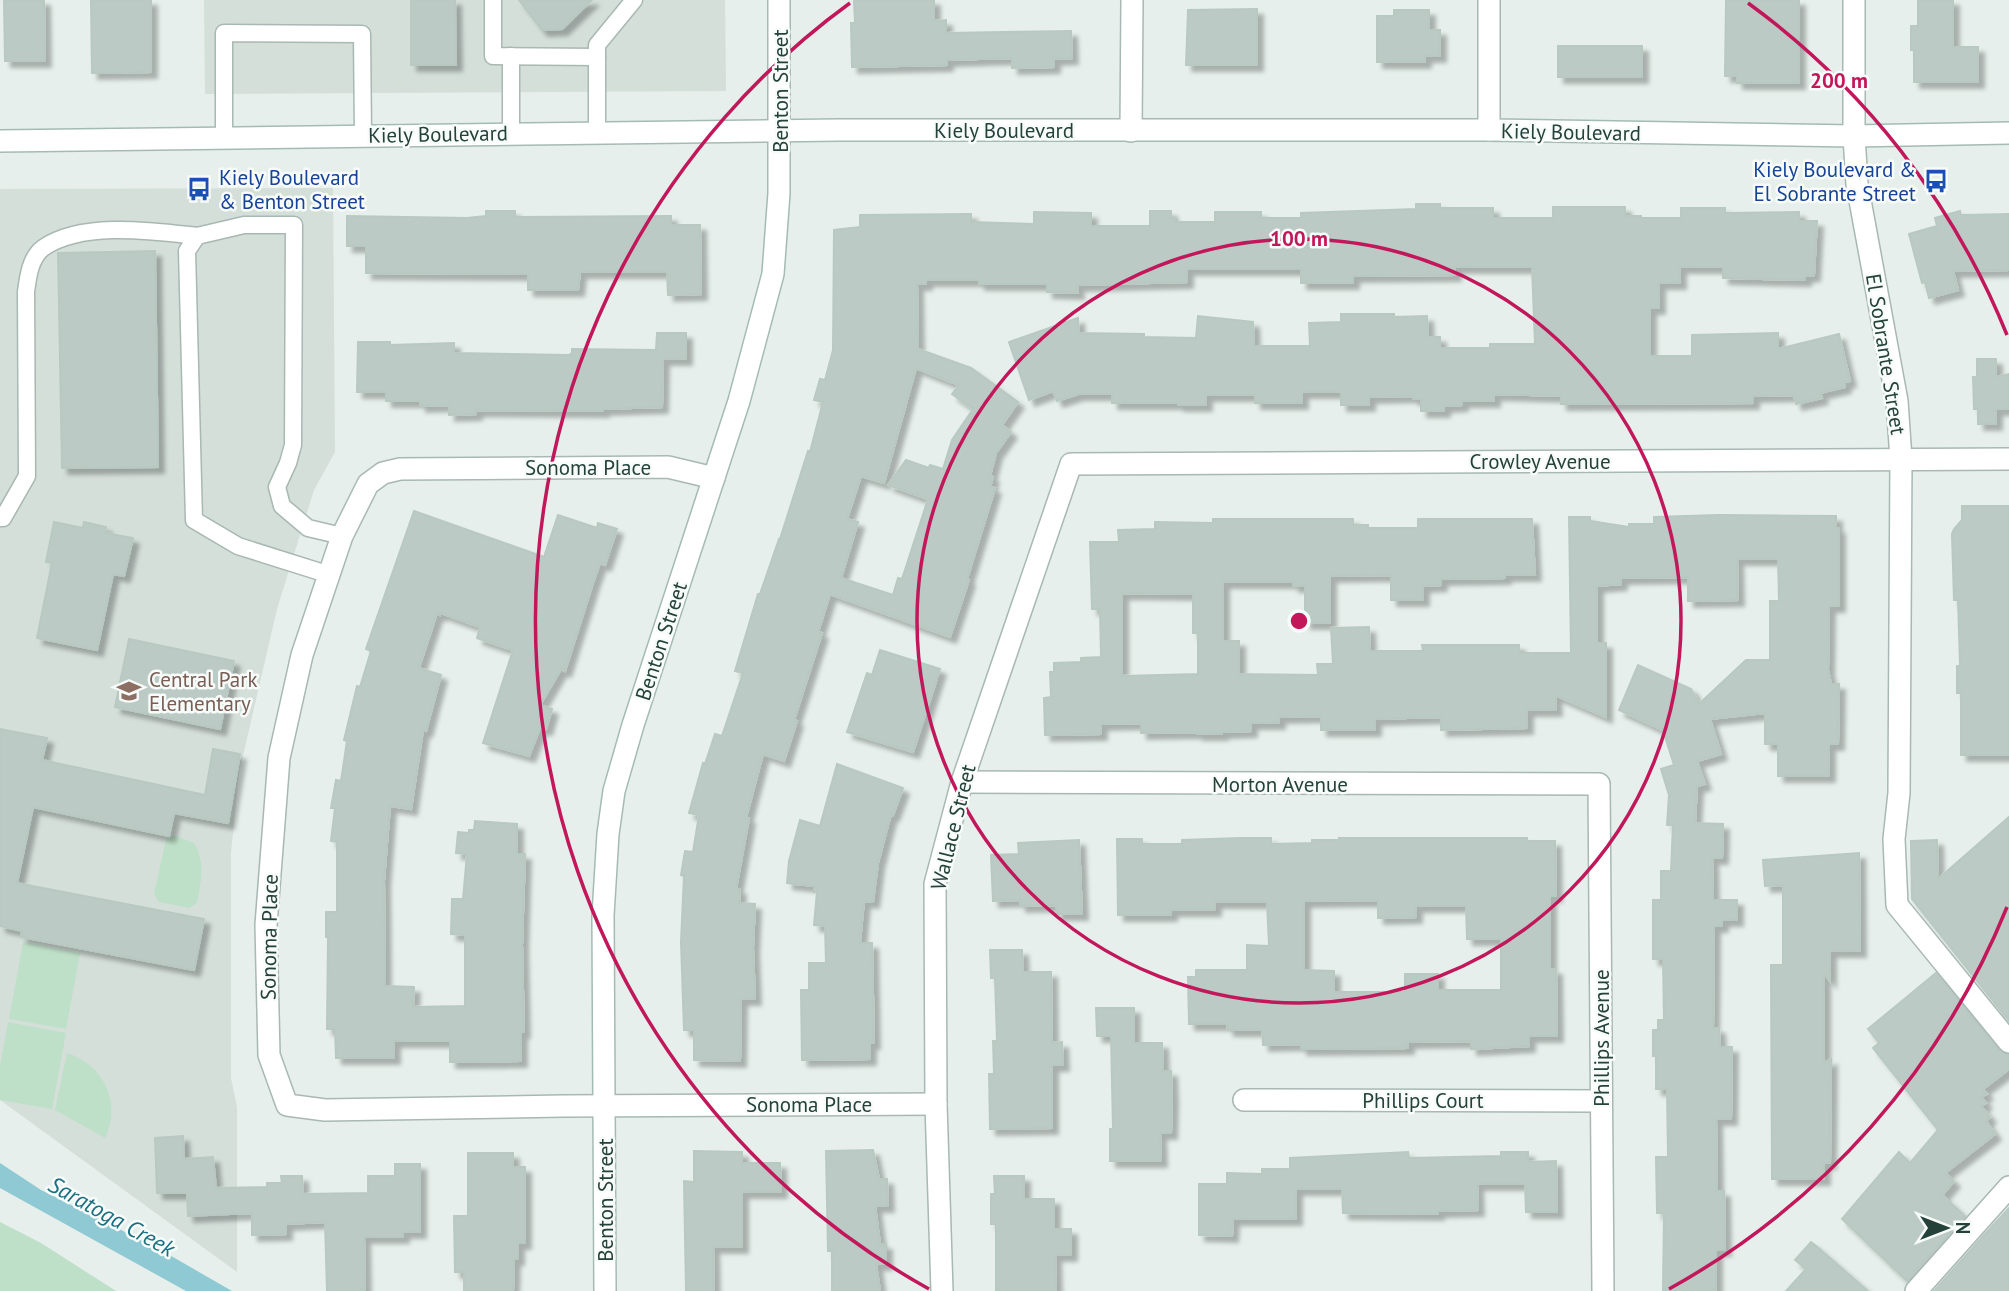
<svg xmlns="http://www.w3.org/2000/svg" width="2009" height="1291" font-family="'PT Sans',sans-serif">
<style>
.built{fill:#d4dfda}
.green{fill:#bfe0c8}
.water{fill:#8ec9d4}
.building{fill:#bbcac4;stroke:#b8c9c2;stroke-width:2;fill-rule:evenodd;filter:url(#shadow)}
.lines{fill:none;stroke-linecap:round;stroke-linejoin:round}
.lane-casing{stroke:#a8b8b2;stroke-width:19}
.street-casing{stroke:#a8b8b2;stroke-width:24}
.secondary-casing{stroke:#a4bbb3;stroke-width:24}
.lane{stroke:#fff;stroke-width:16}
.street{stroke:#fff;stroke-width:21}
.secondary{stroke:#fff;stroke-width:21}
.ring{fill:none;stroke:#c2185b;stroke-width:3.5}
.labels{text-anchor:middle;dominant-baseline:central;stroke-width:5;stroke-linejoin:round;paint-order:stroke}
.street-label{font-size:21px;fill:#24423a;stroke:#f7fbf9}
.transit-label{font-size:21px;fill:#164399;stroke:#f7fbf9;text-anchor:end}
.education-label{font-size:21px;fill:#785e54;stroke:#f7fbf9;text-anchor:start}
.water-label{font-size:23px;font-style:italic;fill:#1c6f80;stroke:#f7fbf9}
.centre{fill:#c2185b;stroke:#f7fbf9;stroke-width:3.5}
.ring-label{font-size:21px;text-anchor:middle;font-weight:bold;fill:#c2185b;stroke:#f7fbf9;stroke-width:5;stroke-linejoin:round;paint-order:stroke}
</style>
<defs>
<filter id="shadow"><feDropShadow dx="6" dy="6" stdDeviation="2" flood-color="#0004"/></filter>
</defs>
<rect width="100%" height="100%" fill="#e6efeb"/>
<g class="built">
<polygon points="204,0 725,0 726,91 205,94"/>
<polygon points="333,188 335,452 314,490 277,609 239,773 231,853 231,1078 237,1107 237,1272 0,1100 0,189"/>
</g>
<g class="green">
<path d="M174,835L194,843C206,863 201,881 197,903L189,908L159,902L154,894L166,839Z"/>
<polygon points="23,942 80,953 66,1029 9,1019"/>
<polygon points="8,1022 66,1033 52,1109 0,1100 0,1066"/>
<path d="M67,1053C104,1065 122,1103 105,1138L55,1110Z"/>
<polygon points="0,1222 41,1243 116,1291 0,1291"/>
</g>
<polygon class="water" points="0,1163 41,1190 159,1249 232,1291 186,1291 0,1188"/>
<g class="building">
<polygon points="4,0 44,0 45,61 5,61"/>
<polygon points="91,0 151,0 151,72 92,73"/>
<polygon points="411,0 455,0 456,65 411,65"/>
<polygon points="519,0 592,0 562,29 542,30"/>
<polygon points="854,0 934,0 934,21 946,20 946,33 1071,31 1072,58 1054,59 1054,67 1012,68 1012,58 947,60 947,65 852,67 851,23 855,23"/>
<polygon points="1726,0 1799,0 1799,83 1737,83 1737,76 1725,76"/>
<polygon points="1918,0 1953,0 1953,47 1978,47 1978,82 1914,82 1914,50 1911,50 1911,26 1918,26"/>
<polygon points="1257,9 1257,65 1186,65 1188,10"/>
<polygon points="1394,10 1429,10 1429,30 1440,30 1440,56 1425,56 1425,62 1377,62 1377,16 1394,16"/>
<rect x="1558" y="46" width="84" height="31"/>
<path d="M1416,204H1440V208H1493V218H1553V207H1625V216H1641V218H1681V208H1725V213L1799,212V221H1817L1814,275L1805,276V280L1723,278V267H1680V283H1659V308H1650V356H1692V335L1778,333V349L1839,334L1850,381L1845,382V387L1820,393L1822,398L1796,404L1794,395L1753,396V403L1561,404V396L1494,394V401H1462V405L1444,406V411H1421V399H1413V396L1369,397V405H1341V392H1302V403H1255V395H1206V405H1178V403H1112V394H1078L1057,401L1053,391L1029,400L1009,342L1078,318L1079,333L1144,334V337L1196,338L1198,316L1253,322L1254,346H1310L1309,323L1341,322V314H1394V317L1427,316L1428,337H1440V348H1490V344H1535L1532,267H1455V275L1353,276V283H1301V269H1187V282L1077,285L1078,293L1047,292V284H979V280H926V284H917L918,349L971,368L1018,402L1002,425L1011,432L996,453L990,476L993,477L990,487L995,488L967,579L969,580L950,637L830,594L818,632L822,633L794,720L797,721L784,761L763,754L746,818H749L736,889H740L739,903L755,904L753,948L755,999H741L740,1061L694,1060V1030H684L681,942L684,876L681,875L685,851L693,852L699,815L689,813L703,763L705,764L715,734L722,736L743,673L735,671L758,594H760L779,539H780L808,451L810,452L823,402L814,400L820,379L825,380L833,350L834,230L860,227V215L971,214V222L1034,224V212L1091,213V226H1150V211H1171V218H1175V222H1215V212H1261V218H1301V213L1416,209ZM916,368L959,385L952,394L973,409L952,440L943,469L930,465L929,468L906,460L888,485L928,499L902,579L898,578L893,595L841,578L858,522L847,519L861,476L884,483Z"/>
<polygon points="486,211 515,211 515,216 518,217 671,216 671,225 700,225 701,294 668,295 667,272 580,272 578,290 528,290 528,274 366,273 366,246 347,246 347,216 467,218 486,216"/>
<polygon points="1960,211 1961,215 2009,214 2009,270 1953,271 1958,290 1929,298 1925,282 1922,283 1909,234 1937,226 1935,218"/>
<polygon points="155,251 158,467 62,468 58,253"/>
<polygon points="657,333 686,333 686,359 663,359 662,407 603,409 603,411 476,410 476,414 449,415 449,405 420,406 420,401 386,401 386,392 357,392 358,342 390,342 390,345 454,343 454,353 569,355 572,353 572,349 656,350"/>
<polygon points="1977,359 1996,359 1996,377 2009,374 2009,409 1996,409 1996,424 1978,424 1978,409 1974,409 1973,377 1977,377"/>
<polygon points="1962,506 2009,506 2009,755 1961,755 1961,693 1957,693 1957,666 1960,666 1958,600 1954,600 1952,534 1954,529 1962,520"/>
<polygon points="414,511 544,557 558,515 597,528 598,523 617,529 605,565 600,563 593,583 565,671 561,669 540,705 552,709 546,729 540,728 529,756 483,743 513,650 477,638 480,627 441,613 440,615 437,613 419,668 441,675 426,731 423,730 411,809 390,806 384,881 385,986 414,987 413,1007 465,1006 465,935 451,934 452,899 463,899 467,854 456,853 458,832 469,833 469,830 474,830 475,821 517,824 517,854 525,854 522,945 524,1032 521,1032 521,1061 450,1062 450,1041 394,1041 394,1058 336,1058 335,1029 327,1029 328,937 326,937 326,912 337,912 337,842 331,841 335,808 331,808 336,780 341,781 347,741 344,740 357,686 360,687 371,651 366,649"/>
<path d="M1719,515L1836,516V528H1839V606H1829L1828,670L1831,684H1839L1838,744H1829V776H1778V744H1765V713L1710,719L1721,754L1697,761L1705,784L1697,786L1695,823L1723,824L1722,858H1712L1713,900H1737V920H1722V926H1714L1713,1028H1719L1720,1047H1732L1731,1119H1716L1717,1191H1724L1725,1250H1716V1290L1663,1291L1664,1213H1657L1656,1157H1668L1667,1089H1656V1056H1653V1030H1658V1020H1664L1663,959H1653V900H1661V871H1671L1673,825H1667L1669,795L1661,769L1674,765L1663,730L1619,710L1638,665L1691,689L1699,704L1746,660H1770V601H1779L1778,559H1737L1738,600L1688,601V577L1621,578V584L1597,586V643H1606V717L1555,695L1556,710H1527V728L1441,730V717L1375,719V730H1321V716L1279,717V723H1251V731L1222,732V734H1197V732L1141,733V723L1101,724V734L1045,735L1044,698L1051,697L1050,672H1054V663L1081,662V658L1101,657L1100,609H1092L1090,542H1119L1118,530L1155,529V522L1213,523V519H1353V525H1368V528H1418V519H1532L1535,575H1505V578L1441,579V585L1423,586V600H1391V575L1330,576V623H1305V586H1293V582H1223V641H1239V674L1318,675L1317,664H1333L1331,628L1369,627L1370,651H1423L1422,645H1519V653H1571L1569,517H1590V521L1629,527V524H1654V517ZM1122,593L1193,594V633H1198V674L1122,676Z"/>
<polygon points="54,522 83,528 84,522 106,527 105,533 133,538 124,576 113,574 97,650 37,638 52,563 46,562"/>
<polygon points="129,639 234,661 220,729 115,707"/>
<polygon points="880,650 940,669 913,752 847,732 867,673 872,675"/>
<polygon points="0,729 47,738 42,760 205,795 213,749 240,754 228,823 174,813 169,836 33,807 17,883 204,919 194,970 21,937 22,931 0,926"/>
<polygon points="837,764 903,788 893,815 891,814 878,863 873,902 864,901 860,943 872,943 874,1043 870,1043 870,1059 802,1060 801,990 809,990 809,963 826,963 825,926 814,925 817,892 814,892 814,886 787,883 789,861 800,820 820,826"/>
<polygon points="2009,817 2009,1021 1912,899 1911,841 1937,840 1938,879"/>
<path d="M1241,838H1271V844L1312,843V840H1339V838H1527V841H1555L1556,896H1550V969H1556L1557,1036H1529V1046L1494,1048L1471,1049V1041L1408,1042V1048L1301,1049V1044L1263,1045L1262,1030H1228L1227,1024H1189L1188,977H1196V970H1247V945L1269,946L1267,902H1215V910H1171V915H1118L1117,839H1142V844H1182V840ZM1378,900V918L1416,917V906H1466L1467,939H1501V990H1438V974H1405V992H1334V971L1304,970V901Z"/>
<polygon points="1079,840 1082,914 1056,914 1056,905 1020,906 1020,900 993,901 991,855 1019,854 1018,843"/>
<polygon points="1859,853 1860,951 1830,951 1830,981 1824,973 1824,1063 1831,1059 1830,1163 1824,1163 1824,1179 1772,1179 1771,965 1783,965 1783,885 1765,886 1763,860"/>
<polygon points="990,950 1022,950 1023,972 1051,972 1052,1043 1062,1042 1063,1065 1052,1065 1052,1128 990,1129 989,1074 994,1074 993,1041 997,1041 995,978 991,978"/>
<polygon points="1936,973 1999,1050 2009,1055 2009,1069 1983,1089 1987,1094 1981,1097 1986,1103 1981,1106 1990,1117 1986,1121 1995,1134 1945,1173 1954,1181 1942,1195 1965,1216 1907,1281 1842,1219 1899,1152 1910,1163 1938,1130 1873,1048 1879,1043 1868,1029"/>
<polygon points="1096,1008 1134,1008 1134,1043 1162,1043 1163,1071 1171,1071 1172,1098 1171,1133 1160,1133 1161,1161 1110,1161 1110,1129 1113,1129 1111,1036 1097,1036"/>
<polygon points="183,1136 184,1159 213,1157 216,1188 267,1187 267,1183 282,1183 281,1176 302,1176 303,1194 368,1193 368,1176 395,1176 395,1164 420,1164 420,1232 403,1232 403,1237 364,1237 365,1291 327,1291 325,1222 286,1224 286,1234 252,1235 252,1213 188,1216 187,1193 157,1193 155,1138"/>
<polygon points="873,1150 879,1179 887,1179 888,1206 875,1206 880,1244 886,1244 886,1264 876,1264 880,1291 832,1291 832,1251 828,1251 826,1151"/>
<polygon points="694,1151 742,1152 742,1163 780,1163 781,1192 742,1192 742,1247 713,1247 714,1291 686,1291 684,1181 694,1182"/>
<polygon points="1408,1152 1409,1158 1501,1156 1501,1152 1528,1152 1528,1162 1556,1161 1557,1212 1526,1212 1525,1184 1477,1184 1478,1210 1438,1211 1438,1214 1343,1213 1342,1189 1296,1189 1296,1219 1233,1219 1232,1236 1199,1235 1199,1184 1227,1184 1227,1173 1262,1174 1262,1169 1290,1169 1290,1158"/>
<polygon points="468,1153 513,1153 513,1167 525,1167 525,1243 518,1243 518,1259 514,1259 513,1291 464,1291 464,1272 455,1272 454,1216 468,1216"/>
<polygon points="994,1176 1024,1176 1024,1199 1054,1199 1054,1229 1071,1229 1071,1255 1055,1255 1056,1291 996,1291 996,1224 991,1224 991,1194 995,1194"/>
<polygon points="2009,1208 2009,1291 1934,1291 1985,1234"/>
<polygon points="1811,1242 1815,1245 1868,1291 1786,1291 1806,1269 1795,1260"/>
</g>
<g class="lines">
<g class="lane-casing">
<g id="lane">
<polyline points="493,0 493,56 597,57"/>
<polyline points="511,133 511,56"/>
<polyline points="597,133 597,45 634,0"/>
<polyline points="224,139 224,33 362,34 363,135"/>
<path d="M0,518H3L27,476L26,292C28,277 30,258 43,248C82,221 152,231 197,236"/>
<polyline points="330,575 238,546 194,520 187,251 197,236 244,225 294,225 293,445 288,463 277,487 282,506 308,528 342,536"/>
</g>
</g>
<g class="street-casing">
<g id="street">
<polyline points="1854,0 1854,136 1857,184 1897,401 1901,459 1899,793 1894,839 1897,905 2009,1042"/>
<polyline points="1489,130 1489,0"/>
<polyline points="1131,131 1132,0"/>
<polyline points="714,478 668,467 400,469 383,473 368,484 342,536 302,655 279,758 266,925 269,1055 287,1105 325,1110 563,1106 936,1104"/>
<polyline points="962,782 1599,784 1603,1291"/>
<polyline points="1244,1100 1601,1101"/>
<polyline points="942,1291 936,1104 935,884 962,782 1071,464 2009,459"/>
<polyline points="1916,1291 2009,1187"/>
</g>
</g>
<g class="secondary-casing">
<g id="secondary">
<polyline points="0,141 839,130 1489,130 1854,136 2009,133"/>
<polyline points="605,1291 603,915 608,834 614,791 633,725 739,401 773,274 779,193 779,0"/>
</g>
</g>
<use href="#lane" class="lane"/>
<use href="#street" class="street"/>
<use href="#secondary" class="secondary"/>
</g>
<g class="ring">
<circle cx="1299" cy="621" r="382"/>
<path d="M2007 907A764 764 0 0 1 1669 1289M929 1289A764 764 0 0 1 850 3M1748 3A764 764 0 0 1 2007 335"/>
</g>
<defs>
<g id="bus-bare" transform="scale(1.89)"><path d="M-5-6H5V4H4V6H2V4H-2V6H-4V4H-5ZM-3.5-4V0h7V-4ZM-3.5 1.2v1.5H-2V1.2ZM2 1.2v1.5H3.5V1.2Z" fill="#1a4fb4" stroke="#f7fbf9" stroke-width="2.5" paint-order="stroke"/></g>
<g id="school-bare" transform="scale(1.89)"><path d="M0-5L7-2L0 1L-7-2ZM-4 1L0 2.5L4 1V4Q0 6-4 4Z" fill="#8d6e63" stroke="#f7fbf9" stroke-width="2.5" paint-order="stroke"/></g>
</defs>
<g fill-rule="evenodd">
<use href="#bus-bare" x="1936" y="181"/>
<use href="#bus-bare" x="199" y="189"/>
<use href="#school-bare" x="129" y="691"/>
</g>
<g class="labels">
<g class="street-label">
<text transform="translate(780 91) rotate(-90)">Benton Street</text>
<text x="1004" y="130">Kiely Boulevard</text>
<text transform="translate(1571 132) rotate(1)">Kiely Boulevard</text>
<text transform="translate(438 134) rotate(-1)">Kiely Boulevard</text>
<text transform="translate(1886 354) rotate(81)">El Sobrante Street</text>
<text x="1540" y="461">Crowley Avenue</text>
<text x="588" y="467">Sonoma Place</text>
<text transform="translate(661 641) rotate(-72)">Benton Street</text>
<text x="1280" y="784">Morton Avenue</text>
<text transform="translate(953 827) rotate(-76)">Wallace Street</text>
<text transform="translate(269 937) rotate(-89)">Sonoma Place</text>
<text transform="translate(1601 1038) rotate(-90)">Phillips Avenue</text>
<text x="1423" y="1100">Phillips Court</text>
<text x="809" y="1104">Sonoma Place</text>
<text transform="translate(605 1200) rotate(-90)">Benton Street</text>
</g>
<g class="transit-label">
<text x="1916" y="169">Kiely Boulevard &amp;<tspan x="1916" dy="24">El Sobrante Street</tspan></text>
<text x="219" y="177" text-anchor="start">Kiely Boulevard<tspan x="219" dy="24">&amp; Benton Street</tspan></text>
</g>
<g class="education-label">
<text x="149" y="679">Central Park<tspan x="149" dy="24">Elementary</tspan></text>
</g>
<g class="water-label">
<text transform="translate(112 1216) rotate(29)">Saratoga Creek</text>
</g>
</g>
<circle cx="1299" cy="621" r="10" class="centre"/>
<g class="ring-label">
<text x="1839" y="88">200 m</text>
<text x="1299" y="246">100 m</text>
</g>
<g transform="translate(1946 1228) rotate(90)" stroke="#f7fbf9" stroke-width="5" paint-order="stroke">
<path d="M0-5L12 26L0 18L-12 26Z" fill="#24423a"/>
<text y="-10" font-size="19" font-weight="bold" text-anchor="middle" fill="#24423a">N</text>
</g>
</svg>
